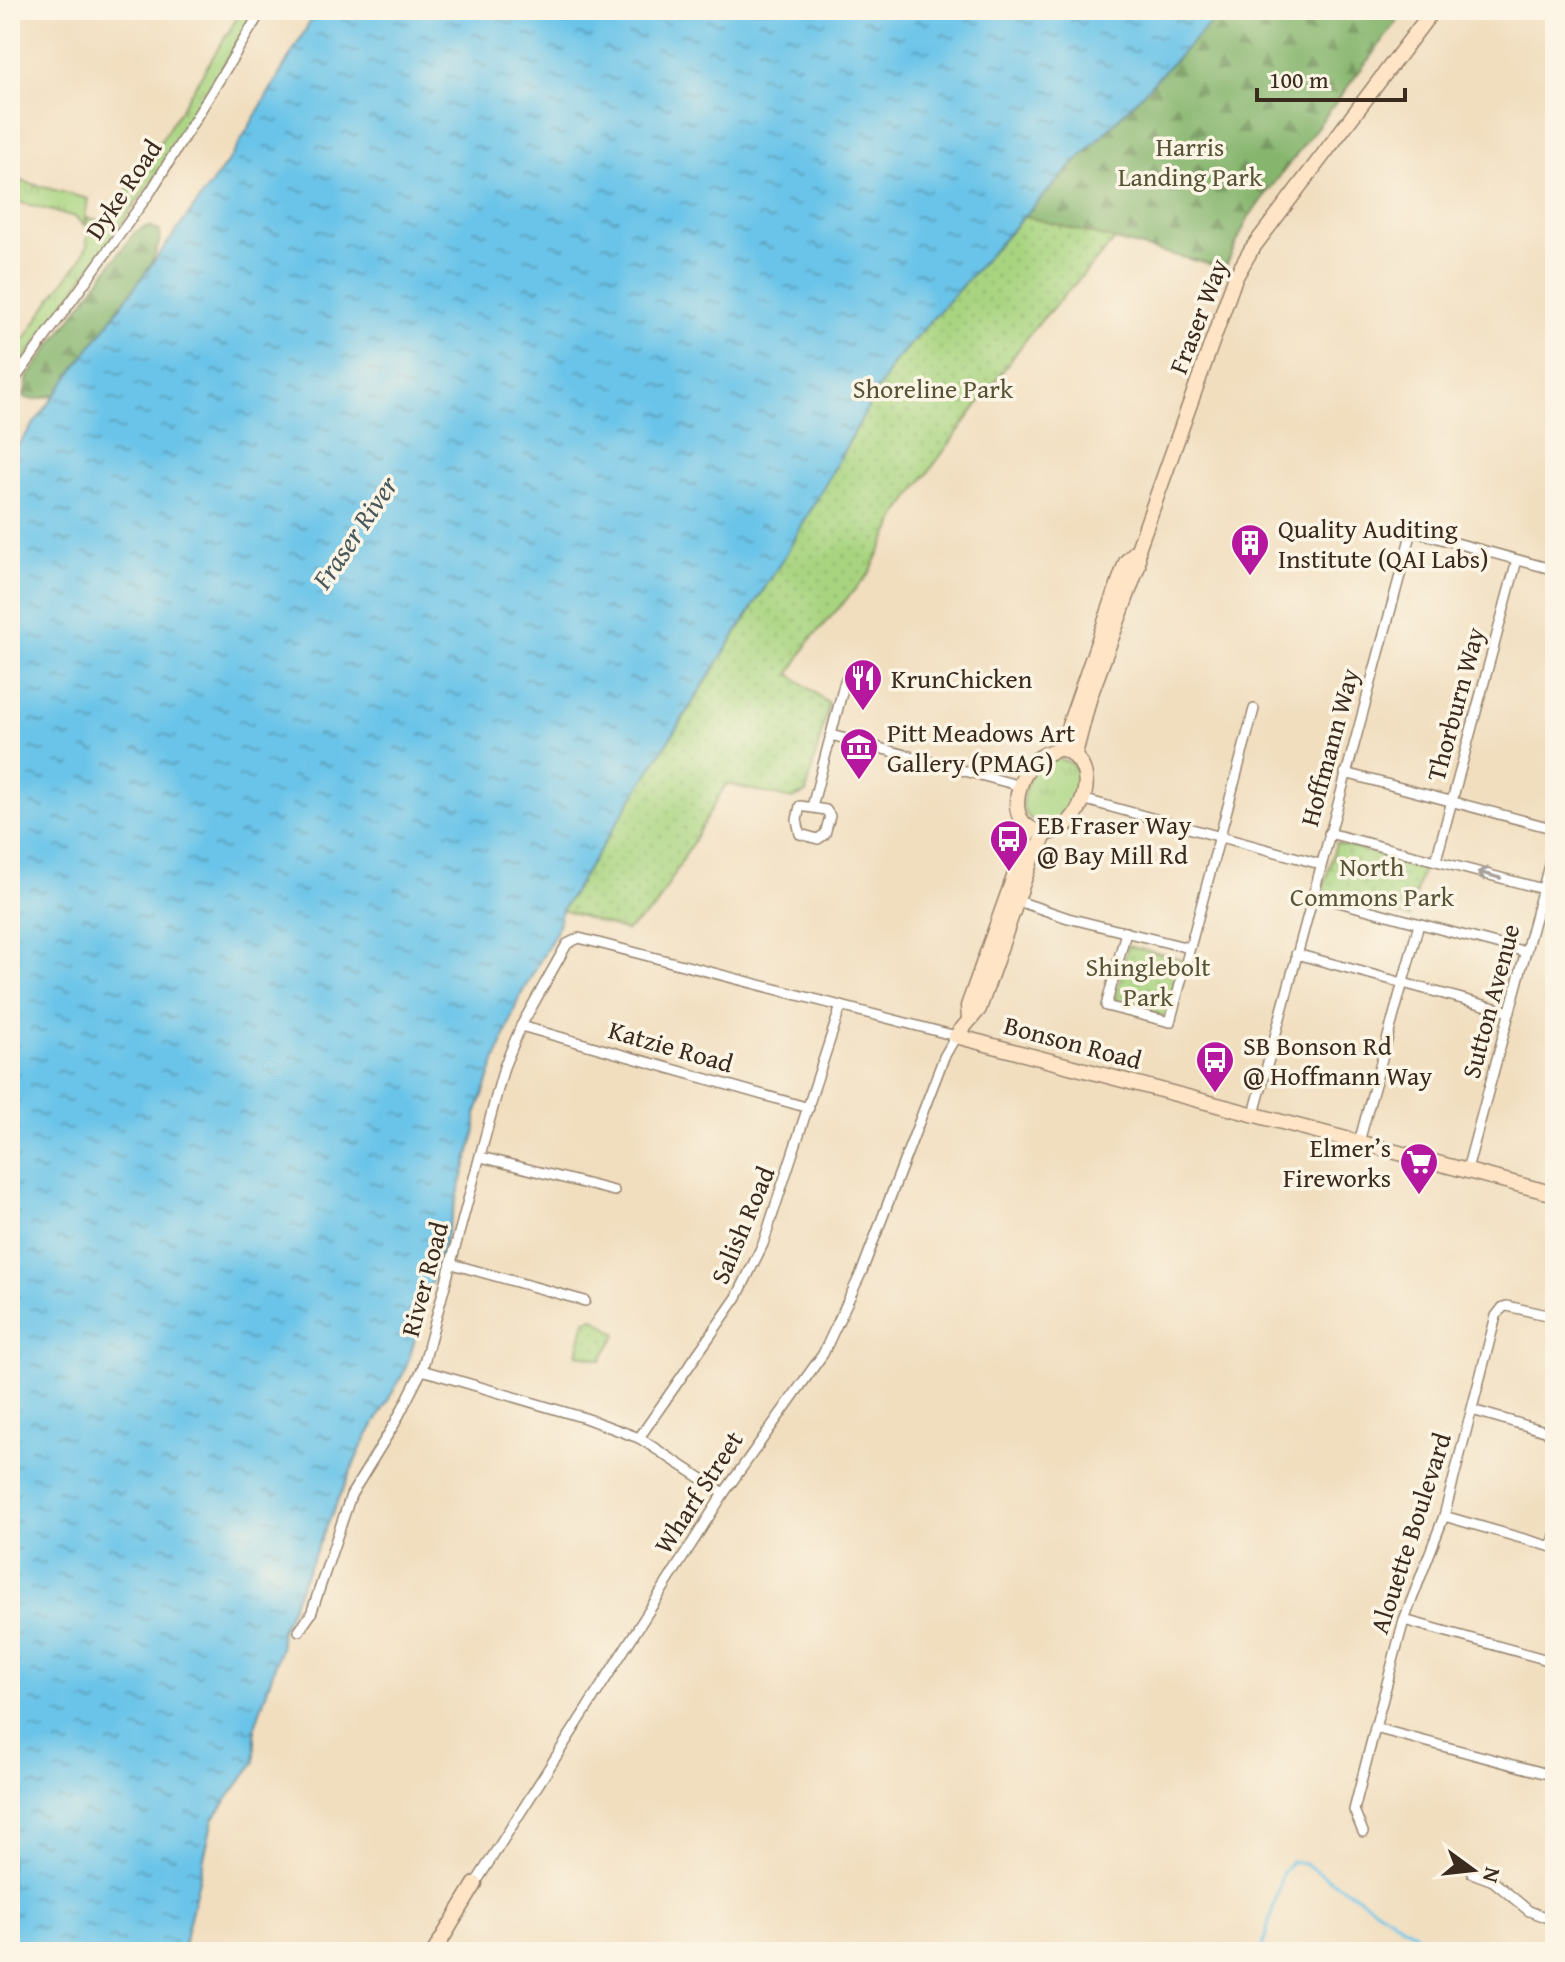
<svg xmlns="http://www.w3.org/2000/svg" width="1565" height="1962" font-family="'Gentium Book Plus',serif">
<style>
.grass{fill:url(#grass-tufts);stroke:#727f4f;stroke-width:2}
.forest{fill:url(#forest-firs);stroke:#607046;stroke-width:2}
.park{fill:url(#park-dots);stroke:#727f4f;stroke-width:2}
.water{fill:url(#water-ripples);stroke:#537784;stroke-width:2}
.lines{fill:none;stroke-linecap:round;stroke-linejoin:round}
.stream{stroke:#6bc4e9;stroke-width:3}
.street-casing{stroke:#96846e;stroke-width:12}
.secondary-casing{stroke:#96846e;stroke-width:17}
.street{stroke:#fff;stroke-width:9}
.secondary{stroke:#ffe4c6;stroke-width:14}
.oneway{stroke:#a79f9a}
.labels{text-anchor:middle;dominant-baseline:central;stroke-width:7;stroke-linejoin:round;paint-order:stroke}
.park-label{font-size:26px;fill:#565436;stroke:#fcf5e5}
.street-label{font-size:26px;fill:#3b2a1e;stroke:#fcf5e5}
.poi-label{font-size:26px;fill:#3b2a1e;stroke:#fcf5e5;text-anchor:start}
.water-label{font-size:28px;font-style:italic;fill:#49585b;stroke:#fcf5e5}
</style>
<defs>
<pattern id="grass-tufts" width="24" height="20" patternUnits="userSpaceOnUse" patternTransform="scale(2)"><rect width="24" height="20" fill="#a8d480"/><path d="M3 7l-1-3M5 7V3M7 7l1-3M15 17l-1-3M17 17v-4M19 17l1-3" fill="none" stroke="#92b66e"/></pattern>
<pattern id="forest-firs" width="22" height="20" patternUnits="userSpaceOnUse" patternTransform="scale(2)"><rect width="22" height="20" fill="#86b66e"/><path d="M5 1l3.5 6h-7zM16 11l3.5 6h-7z" fill="#6f945a"/></pattern>
<pattern id="park-dots" width="8" height="8" patternUnits="userSpaceOnUse" patternTransform="scale(2)"><rect width="8" height="8" fill="#a8d480"/><path d="M2 2h.1M6 6h.1" fill="none" stroke="#92b66e" stroke-width="1.8" stroke-linecap="round"/></pattern>
<pattern id="water-ripples" width="26" height="14" patternUnits="userSpaceOnUse" patternTransform="scale(2)"><rect width="26" height="14" fill="#6bc4e9"/><path d="M2 4q2-2 4 0t4 0M15 11q2-2 4 0t4 0" fill="none" stroke="#599fbc"/></pattern>
</defs>
<rect width="100%" height="100%" fill="#fcf5e5"/>
<filter id="ink" filterUnits="userSpaceOnUse"><feTurbulence type="fractalNoise" baseFrequency=".0125" numOctaves="2"/><feDisplacementMap in="SourceGraphic" scale="16" xChannelSelector="R" yChannelSelector="G"/><feConvolveMatrix kernelMatrix="1 2 1 2 8 2 1 2 1" color-interpolation-filters="sRGB"/></filter>
<filter id="wash" filterUnits="userSpaceOnUse"><feTurbulence type="fractalNoise" baseFrequency=".006" numOctaves="4" result="noise"/><feDisplacementMap in="SourceGraphic" scale="32" xChannelSelector="R" yChannelSelector="G"/><feGaussianBlur stdDeviation="1.8" result="paint"/><feColorMatrix in="noise" values="0 0 0 0 0 0 0 0 0 0 0 0 0 0 0 0 0 1.4 0 .05"/><feComposite in="paint" operator="in"/></filter>
<g filter="url(#wash)">
<rect width="100%" height="100%" fill="#f1debf"/>
<g class="grass">
<polygon points="242,10 257,10 162,167 10,380 10,362 52,297 80,261 87,246 87,218 102,221 107,218 157,147"/>
<polygon points="10,178 88,199 84,225 75,217 10,200"/>
<path d="M1056,758C1061,760 1069,761 1073,765C1087,775 1074,813 1062,821C1046,833 1019,819 1023,799C1026,781 1036,760 1056,758Z"/>
</g>
<g class="forest">
<polygon points="1223,10 1406,10 1248,218 1225,268 1079,231 893,363 1024,216"/>
<polygon points="149,226 160,231 159,243 151,265 55,395 33,400 24,397 28,377 135,232"/>
</g>
<g class="park">
<polygon points="1024,216 1115,240 1035,327 900,511 869,574 810,640 790,674 829,704 806,793 792,799 726,784 655,908 626,931 562,910 786,554 893,363"/>
<polygon points="1336,843 1423,867 1409,918 1322,894"/>
<polygon points="1128,946 1181,959 1167,1017 1114,1003"/>
<polygon points="594,1318 617,1334 601,1360 577,1354 585,1320"/>
</g>
<polygon class="water" points="317,10 1223,10 1024,216 893,363 786,554 562,910 556,932 518,1000 476,1114 476,1130 436,1272 423,1300 422,1313 410,1356 403,1374 361,1448 280,1633 281,1647 255,1727 255,1762 213,1819 182,1952 10,1952 10,456 232,156"/>
<g class="lines">
<g class="stream">
<polyline points="1261,1952 1283,1872 1292,1861 1307,1865 1416,1934 1432,1952"/>
<polyline points="1327,1952 1333,1947 1353,1952"/>
</g>
</g>
</g>
<g filter="url(#ink)">
<g class="lines">
<g class="street-casing">
<g id="street">
<polyline points="10,386 151,191 262,10"/>
<polyline points="831,735 1021,786"/>
<polyline points="1345,773 1555,829"/>
<polyline points="1082,799 1320,864"/>
<polygon points="800,806 826,810 830,816 825,834 818,839 800,834 797,820"/>
<polyline points="812,807 845,681"/>
<polyline points="1329,833 1543,889"/>
<polyline points="1436,860 1517,560"/>
<polyline points="1312,895 1526,952"/>
<polyline points="1012,899 1068,918 1189,948"/>
<polyline points="1126,932 1106,1006 1170,1022 1254,709"/>
<polyline points="1296,954 1510,1012"/>
<polyline points="521,1026 809,1108"/>
<polyline points="1254,1114 1412,531 1555,570"/>
<polyline points="1359,1142 1419,924"/>
<polyline points="481,1157 614,1191"/>
<polyline points="1467,1170 1555,843"/>
<polyline points="452,1264 585,1301"/>
<polyline points="422,1370 585,1418 639,1438 724,1493"/>
<polyline points="1472,1410 1555,1434"/>
<polyline points="639,1438 737,1297 763,1244 841,1006"/>
<polyline points="1444,1516 1552,1547 1555,1535"/>
<polyline points="1404,1620 1555,1662"/>
<polyline points="299,1631 311,1614 351,1495 395,1423 422,1370 504,1067 521,1026 567,944 579,938 956,1036 944,1057 862,1271 823,1354 724,1493 475,1884"/>
<polyline points="1375,1728 1555,1776"/>
<polyline points="1363,1832 1354,1810 1375,1728 1404,1620 1444,1516 1496,1316 1503,1307 1507,1306 1555,1317"/>
<polyline points="1472,1873 1493,1881 1529,1911 1555,1921"/>
</g>
</g>
<g class="secondary-casing">
<g id="secondary">
<path d="M1061,748C1094,761 1091,799 1069,822C1063,829 1054,831 1046,834C1041,832 1033,830 1028,827C1008,813 1019,778 1033,763C1040,755 1051,752 1061,748Z"/>
<polyline points="1061,748 1126,562 1138,549"/>
<polyline points="1075,754 1090,696 1138,566 1138,549 1235,278 1251,250 1433,10"/>
<polyline points="1046,834 1031,860 979,1009 956,1036 1555,1194"/>
<polyline points="969,1019 968,1006 1027,840 1027,826"/>
<polyline points="434,1952 475,1884"/>
</g>
</g>
<use href="#street" class="street"/>
<use href="#secondary" class="secondary"/>
</g>
<defs><path id="oneway-shaft" d="M-6 0H5M1.5-3L5.5 0L1.5 3" fill="none" stroke-width="1.6" stroke-linecap="round" stroke-linejoin="round" transform="scale(2)"/></defs>
<use class="oneway" href="#oneway-shaft" transform="translate(1489 875) rotate(-165)"/>
</g>
<defs>
<g id="building-pin" transform="scale(2)"><path d="M0 17L-7.5 6A9.5 9.5 0 1 1 7.5 6Z" fill="#b5179e" stroke="#fcf5e5"/><path d="M-4-6H4V6H1V3H-1V6H-4ZM-2.5-4.3h1.7v1.8h-1.7ZM.8-4.3h1.7v1.8H.8ZM-2.5-1h1.7V.8h-1.7ZM.8-1h1.7V.8H.8Z" fill="#fff"/></g>
<g id="restaurant-pin" transform="scale(2)"><path d="M0 17L-7.5 6A9.5 9.5 0 1 1 7.5 6Z" fill="#b5179e" stroke="#fcf5e5"/><path d="M-5-6h1v4h1v-4h1v4h1v-4h1v5L-1.5 .5V6h-2V.5L-5-1ZM5-6V6H3V1.5H1.5Q1.5-4 5-6Z" fill="#fff"/></g>
<g id="museum-pin" transform="scale(2)"><path d="M0 17L-7.5 6A9.5 9.5 0 1 1 7.5 6Z" fill="#b5179e" stroke="#fcf5e5"/><path d="M0-6L6-3V-2H-6V-3ZM-5-1h2V3h-2ZM-1-1h2V3h-2ZM3-1h2V3H3ZM-6 4H6V6H-6Z" fill="#fff"/></g>
<g id="bus-pin" transform="scale(2)"><path d="M0 17L-7.5 6A9.5 9.5 0 1 1 7.5 6Z" fill="#b5179e" stroke="#fcf5e5"/><path d="M-5-6H5V4H4V6H2V4H-2V6H-4V4H-5ZM-3.5-4V0h7V-4ZM-3.5 1.2v1.5H-2V1.2ZM2 1.2v1.5H3.5V1.2Z" fill="#fff"/></g>
<g id="supermarket-pin" transform="scale(2)"><path d="M0 17L-7.5 6A9.5 9.5 0 1 1 7.5 6Z" fill="#b5179e" stroke="#fcf5e5"/><path d="M-6-5.5h2.5l.6 2H6L4.5 2H-2.5L-4.4-4H-6ZM-1.5 3.2a1.3 1.3 0 1 0 .1 0ZM3 3.2a1.3 1.3 0 1 0 .1 0Z" fill="#fff"/></g>
</defs>
<g fill-rule="evenodd">
<use href="#building-pin" x="1250" y="543"/>
<use href="#restaurant-pin" x="863" y="678"/>
<use href="#museum-pin" x="859" y="747"/>
<use href="#bus-pin" x="1009" y="839"/>
<use href="#bus-pin" x="1215" y="1060"/>
<use href="#supermarket-pin" x="1419" y="1162"/>
</g>
<g class="labels">
<g class="park-label">
<text x="1190" y="146">Harris<tspan x="1190" dy="30">Landing Park</tspan></text>
<text x="933" y="388">Shoreline Park</text>
<text x="1372" y="866">North<tspan x="1372" dy="30">Commons Park</tspan></text>
<text x="1148" y="966">Shinglebolt<tspan x="1148" dy="30">Park</tspan></text>
</g>
<g class="street-label">
<text transform="translate(123 189) rotate(-56)">Dyke Road</text>
<text transform="translate(1198 316) rotate(-69)">Fraser Way</text>
<text transform="translate(1455 704) rotate(-75)">Thorburn Way</text>
<text transform="translate(1329 747) rotate(-75)">Hoffmann Way</text>
<text transform="translate(1490 1001) rotate(-75)">Sutton Avenue</text>
<text transform="translate(1073 1042) rotate(15)">Bonson Road</text>
<text transform="translate(671 1046) rotate(16)">Katzie Road</text>
<text transform="translate(742 1225) rotate(-67)">Salish Road</text>
<text transform="translate(424 1279) rotate(-75)">River Road</text>
<text transform="translate(698 1492) rotate(-57)">Wharf Street</text>
<text transform="translate(1410 1533) rotate(-72)">Alouette Boulevard</text>
</g>
<g class="poi-label">
<text x="1278" y="528">Quality Auditing<tspan x="1278" dy="30">Institute (QAI Labs)</tspan></text>
<text x="891" y="678">KrunChicken</text>
<text x="887" y="732">Pitt Meadows Art<tspan x="887" dy="30">Gallery (PMAG)</tspan></text>
<text x="1037" y="824">EB Fraser Way<tspan x="1037" dy="30">@ Bay Mill Rd</tspan></text>
<text x="1243" y="1045">SB Bonson Rd<tspan x="1243" dy="30">@ Hoffmann Way</tspan></text>
<text x="1391" y="1147" text-anchor="end">Elmer’s<tspan x="1391" dy="30">Fireworks</tspan></text>
</g>
<g class="water-label">
<text transform="translate(354 532) rotate(-56)">Fraser River</text>
</g>
</g>
<rect width="1565" height="1962" fill="none" stroke="#fcf5e5" stroke-width="40"/>
<g transform="translate(1473 1870) rotate(105)" stroke="#fcf5e5" stroke-width="6" paint-order="stroke">
<path d="M0-6L14 30L0 20L-14 30Z" fill="#3b2a1e"/>
<text y="-12" font-size="22" font-weight="bold" text-anchor="middle" fill="#3b2a1e">N</text>
</g>
<path d="M1257 88v12h148v-12" fill="none" stroke="#3b2a1e" stroke-width="4"/>
<text x="1269" y="88" font-size="24" fill="#3b2a1e" stroke="#fcf5e5" stroke-width="6" paint-order="stroke">100 m</text>
</svg>
